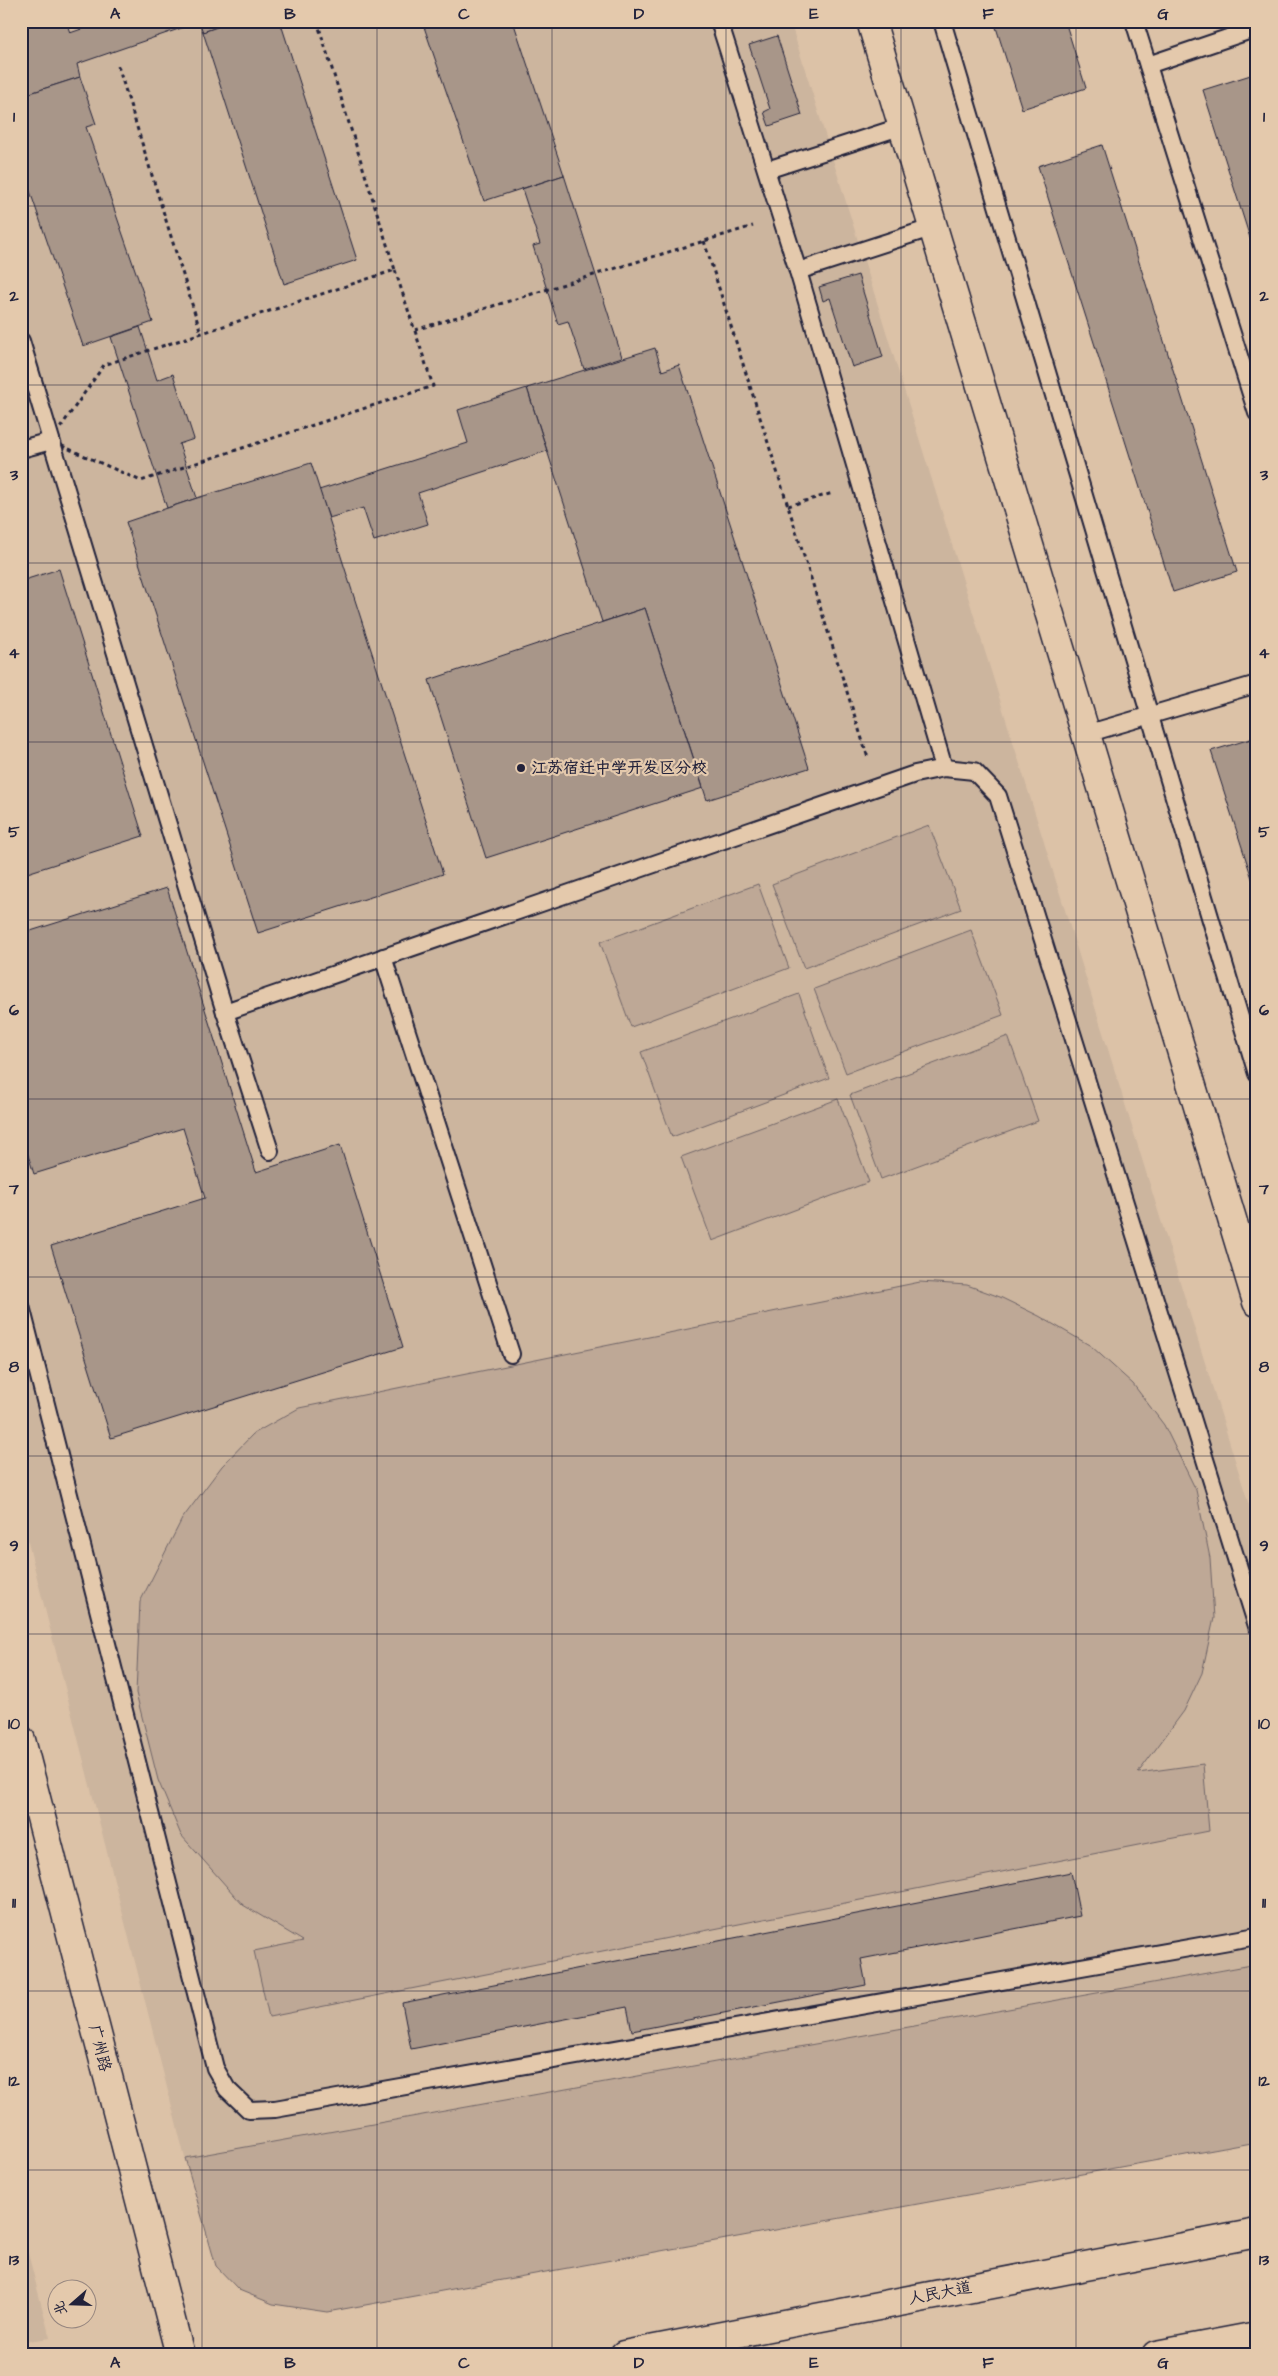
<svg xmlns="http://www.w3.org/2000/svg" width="1278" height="2376" font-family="'Architects Daughter','LXGW WenKai TC',sans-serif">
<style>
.built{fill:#ccb59e}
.green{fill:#bea896;stroke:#706568}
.building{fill:#a89689;stroke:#22223b}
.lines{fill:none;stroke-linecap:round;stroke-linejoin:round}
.lane-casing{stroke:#22223b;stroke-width:20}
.street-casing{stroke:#22223b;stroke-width:31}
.secondary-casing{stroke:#22223b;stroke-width:31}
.path{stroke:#22223b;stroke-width:3;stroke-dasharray:4 4;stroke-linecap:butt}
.lane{stroke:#e4c9ac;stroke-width:16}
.street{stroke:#e4c9ac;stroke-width:28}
.secondary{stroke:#e4c9ac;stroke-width:28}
.grid{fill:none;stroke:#22223b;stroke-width:1;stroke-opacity:0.55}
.poi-dot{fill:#22223b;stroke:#e4c9ac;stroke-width:2}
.labels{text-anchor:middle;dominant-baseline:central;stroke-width:4.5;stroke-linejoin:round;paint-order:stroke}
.poi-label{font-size:16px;font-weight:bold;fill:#22223b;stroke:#e4c9ac;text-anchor:start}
.street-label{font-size:16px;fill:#22223b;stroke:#e4c9ac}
.neatline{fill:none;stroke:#22223b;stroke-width:2}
.grid-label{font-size:16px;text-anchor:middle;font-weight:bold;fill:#22223b}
</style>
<rect width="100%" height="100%" fill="#dcc2a7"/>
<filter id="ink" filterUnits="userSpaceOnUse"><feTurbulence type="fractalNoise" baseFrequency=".02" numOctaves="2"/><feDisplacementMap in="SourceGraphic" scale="10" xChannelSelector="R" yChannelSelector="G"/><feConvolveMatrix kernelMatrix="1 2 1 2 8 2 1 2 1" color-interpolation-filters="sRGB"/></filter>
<g filter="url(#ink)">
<g class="built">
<polygon points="21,21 790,21 1257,1531 1257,1964 185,2158 21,1515"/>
<polygon points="21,2226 50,2338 21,2342"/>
</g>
<g class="green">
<polygon points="929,825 961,909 804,968 772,884"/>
<polygon points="758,884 789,968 631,1027 600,942"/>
<polygon points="971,930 1003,1015 846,1073 814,989"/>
<polygon points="799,994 829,1078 672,1137 641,1052"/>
<polygon points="1008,1036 1038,1121 881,1179 850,1095"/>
<polygon points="838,1099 869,1182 712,1241 681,1157"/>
<polygon points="920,1282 967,1285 1000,1297 1039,1316 1091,1346 1133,1384 1164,1425 1196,1490 1210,1558 1214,1618 1202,1673 1184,1711 1138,1773 1203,1764 1209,1831 269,2017 254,1951 303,1941 243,1905 181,1835 158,1780 136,1693 140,1602 182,1519 222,1466 253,1434 299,1408"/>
<polygon points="1257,1964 1257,2142 327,2312 273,2304 239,2290 216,2266 185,2158"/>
</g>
<g class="building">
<polygon points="21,21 66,21 70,33 99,23 98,21 234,21 203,32 199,22 77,64 80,77 21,96"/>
<polygon points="234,21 280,21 357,260 284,284 203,32"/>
<polygon points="422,21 513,21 564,175 484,201"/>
<polygon points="994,21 1065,21 1086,88 1022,109"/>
<polygon points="777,36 802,115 769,126 764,112 770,109 749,45"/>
<polygon points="1257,73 1257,260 1203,90"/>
<polygon points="80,77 96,124 86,127 153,322 83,346 21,165 21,96"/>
<polygon points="1102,145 1237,572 1173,592 1038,166"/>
<polygon points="564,175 622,357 584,369 568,321 558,324 533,246 540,244 522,189"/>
<polygon points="858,275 883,357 852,367 830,298 823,301 819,287"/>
<polygon points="140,327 157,380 173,374 194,439 179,444 197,498 167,508 111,337"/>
<polygon points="655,348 662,371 679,365 809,768 707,800 645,608 602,622 527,388"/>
<polygon points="527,388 547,451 418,493 428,524 374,541 363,508 329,518 319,490 468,443 458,410"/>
<polygon points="311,463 443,874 258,933 126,522 197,498"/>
<polygon points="59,569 143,836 21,875 21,581"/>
<polygon points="645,608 703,788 486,858 429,680"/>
<polygon points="1257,737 1257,894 1211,751"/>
<polygon points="167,888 256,1172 340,1145 403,1347 111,1438 51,1246 205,1198 183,1128 34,1174 21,1133 21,934"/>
<polygon points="1071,1872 1080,1916 861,1959 866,1985 632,2031 627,2007 411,2049 402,2003"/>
</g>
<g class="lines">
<g class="lane-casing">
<g id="lane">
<polyline points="719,21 798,271 944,768"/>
<polyline points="942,21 1257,1074"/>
<polyline points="1134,21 1257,413"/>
<polyline points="1148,65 1257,28"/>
<polyline points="767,170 903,126"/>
<polyline points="798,271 934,227"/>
<polyline points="21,341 225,1012 270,1151"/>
<polyline points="21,449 51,441"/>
<polyline points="1086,734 1257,684"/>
<polyline points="383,957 511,1354"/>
<polyline points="225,1012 915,774 944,768 974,771 998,796 1257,1626"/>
<polyline points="21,1306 215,2068 227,2089 249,2110 275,2109 1257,1936"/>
</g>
</g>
<g class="street-casing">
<polyline id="street" points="871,21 1257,1302"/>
</g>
<g class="secondary-casing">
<g id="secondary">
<polyline points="21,1740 180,2355"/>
<polyline points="624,2355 1257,2233"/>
<polyline points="1156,2355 1257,2336"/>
</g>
</g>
<g class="path">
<polyline points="317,21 395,270"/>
<polyline points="118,66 201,333"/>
<polyline points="704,241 868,758"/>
<polygon points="395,270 433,386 141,481 51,441 104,365"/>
<polyline points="415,330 753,226"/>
<polyline points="788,506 833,493"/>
</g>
<use href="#lane" class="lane"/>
<use href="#street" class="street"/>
<use href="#secondary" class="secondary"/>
</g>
</g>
<path class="grid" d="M202,21V2355M377,21V2355M552,21V2355M726,21V2355M901,21V2355M1076,21V2355M21,206H1257M21,385H1257M21,563H1257M21,742H1257M21,920H1257M21,1099H1257M21,1277H1257M21,1456H1257M21,1634H1257M21,1813H1257M21,1991H1257M21,2170H1257"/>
<circle class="poi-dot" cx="521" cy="768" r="5"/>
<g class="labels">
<g class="poi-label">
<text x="531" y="768">江苏宿迁中学开发区分校</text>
</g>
<g class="street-label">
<text transform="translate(100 2048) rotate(76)">广州路</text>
<text transform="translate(940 2293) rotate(-11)">人民大道</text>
</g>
</g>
<rect width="1278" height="2376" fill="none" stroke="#e4c9ac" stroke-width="55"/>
<g transform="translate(72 2304) rotate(250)"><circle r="24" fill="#e4c9ac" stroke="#96867f"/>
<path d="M0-4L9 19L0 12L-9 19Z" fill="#22223b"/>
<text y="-8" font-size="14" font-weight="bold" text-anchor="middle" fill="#22223b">北</text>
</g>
<rect x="28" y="28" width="1222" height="2320" class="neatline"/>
<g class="grid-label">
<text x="115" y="19">A</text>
<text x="290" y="19">B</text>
<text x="464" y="19">C</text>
<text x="639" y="19">D</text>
<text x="814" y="19">E</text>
<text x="988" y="19">F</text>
<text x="1163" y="19">G</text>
<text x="14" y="122">1</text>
<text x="1264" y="122">1</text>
<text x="14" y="301">2</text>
<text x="1264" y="301">2</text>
<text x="14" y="480">3</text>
<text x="1264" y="480">3</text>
<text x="14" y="658">4</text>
<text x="1264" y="658">4</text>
<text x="14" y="837">5</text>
<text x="1264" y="837">5</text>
<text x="14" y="1015">6</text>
<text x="1264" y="1015">6</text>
<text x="14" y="1194">7</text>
<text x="1264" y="1194">7</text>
<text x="14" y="1372">8</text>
<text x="1264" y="1372">8</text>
<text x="14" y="1551">9</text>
<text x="1264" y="1551">9</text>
<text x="14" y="1729">10</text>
<text x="1264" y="1729">10</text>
<text x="14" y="1908">11</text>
<text x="1264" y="1908">11</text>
<text x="14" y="2086">12</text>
<text x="1264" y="2086">12</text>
<text x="14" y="2265">13</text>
<text x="1264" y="2265">13</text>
<text x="115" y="2368">A</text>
<text x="290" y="2368">B</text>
<text x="464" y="2368">C</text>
<text x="639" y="2368">D</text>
<text x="814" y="2368">E</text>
<text x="988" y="2368">F</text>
<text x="1163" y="2368">G</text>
</g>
</svg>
